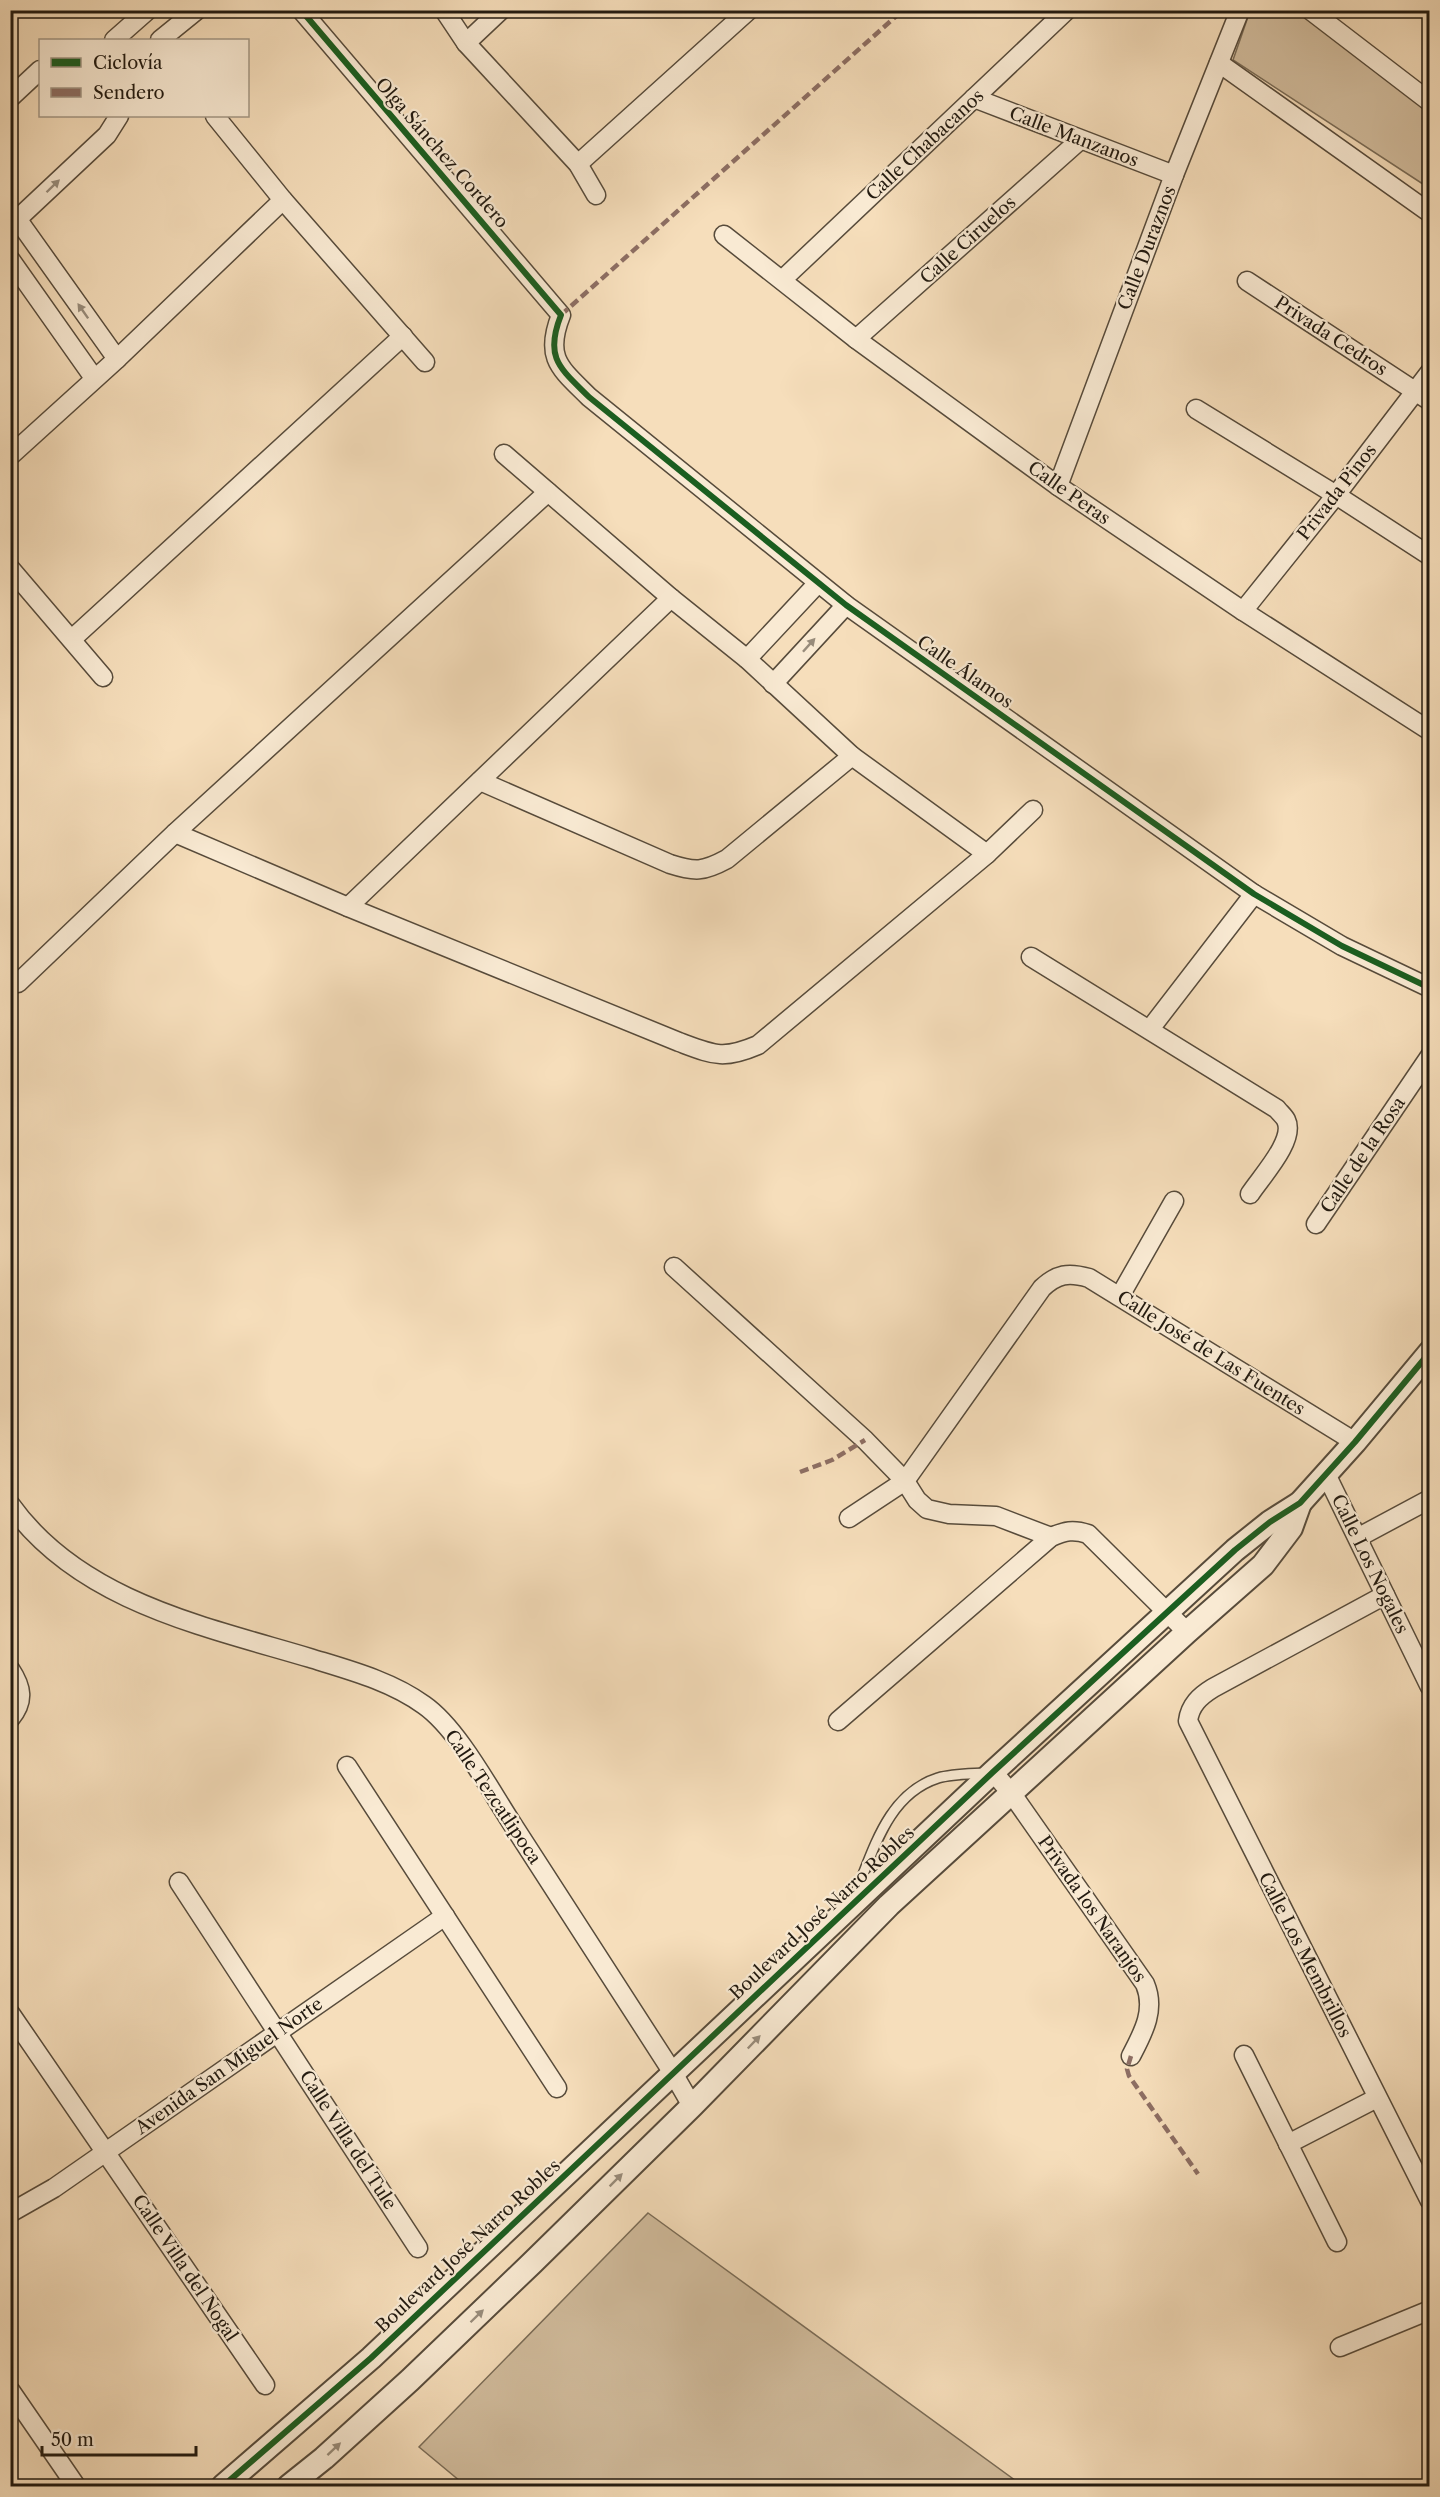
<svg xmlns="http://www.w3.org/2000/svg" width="1440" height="2497" font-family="'Libre Caslon Text',serif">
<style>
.green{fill:#d2bd9e;stroke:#7a6c57;stroke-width:1.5}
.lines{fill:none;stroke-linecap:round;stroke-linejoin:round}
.service-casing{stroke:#574b3b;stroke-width:12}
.minor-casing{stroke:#574b3b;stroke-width:21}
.tertiary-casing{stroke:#574b3b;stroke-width:26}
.service{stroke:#f9ead3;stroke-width:9}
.minor{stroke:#f9ead3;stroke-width:18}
.tertiary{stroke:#f9ead3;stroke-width:22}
.quiet{stroke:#8d6e63;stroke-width:4.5;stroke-dasharray:9 4.5;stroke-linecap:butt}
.cycleway-casing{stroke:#f9ead3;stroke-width:10}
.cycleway{stroke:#1b5e20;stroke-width:6}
.oneway{fill:#988c7b}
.labels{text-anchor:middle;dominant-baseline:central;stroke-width:4.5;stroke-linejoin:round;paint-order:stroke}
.street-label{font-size:18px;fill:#221a10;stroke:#f9ead3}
</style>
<rect width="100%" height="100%" fill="#f6debb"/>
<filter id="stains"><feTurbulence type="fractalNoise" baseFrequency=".00333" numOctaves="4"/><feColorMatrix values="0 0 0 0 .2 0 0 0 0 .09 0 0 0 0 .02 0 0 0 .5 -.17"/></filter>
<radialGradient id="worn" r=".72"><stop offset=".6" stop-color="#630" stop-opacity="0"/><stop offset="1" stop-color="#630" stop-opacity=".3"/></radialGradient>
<g class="green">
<polygon points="1250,11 1303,11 1429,109 1429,188 1233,60"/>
<polygon points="648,2213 1023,2486 466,2486 419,2447"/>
</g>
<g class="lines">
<g class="service-casing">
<path id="service" d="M856,1892C874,1849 888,1794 938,1778C952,1774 970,1774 985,1773"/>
</g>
<g class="minor-casing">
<g id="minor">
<path d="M301,10L561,315C544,358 560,368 589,397L846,605L1254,894L1342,946L1430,988"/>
<polyline points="444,10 466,43 578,164 596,195"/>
<polyline points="1310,10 1430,102"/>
<polyline points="114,40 148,10"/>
<polyline points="160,40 197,10"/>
<polyline points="466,43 501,10"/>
<polyline points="1219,63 1430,213"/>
<polyline points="10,98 40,70"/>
<polyline points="974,98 1174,175"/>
<polyline points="215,116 283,200 425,362"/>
<polyline points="578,164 749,10"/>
<polyline points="18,220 117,359"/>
<polyline points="10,226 107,135 119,116"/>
<polyline points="724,235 856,339 1058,486 1243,611 1430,731"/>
<polyline points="10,259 94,378"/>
<polyline points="782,280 1067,10"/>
<polyline points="1247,281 1430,401"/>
<polyline points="856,339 1080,140"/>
<polyline points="1196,409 1336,495 1430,556"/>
<polyline points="504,454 671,598 747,659 852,756 987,854"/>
<polyline points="10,456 117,359 283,200"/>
<polyline points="1058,486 1174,175 1240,10"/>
<polyline points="10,568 103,677"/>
<polyline points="1243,611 1336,495 1430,372"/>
<polyline points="72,639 403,336"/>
<polyline points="747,659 818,583"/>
<polyline points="773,684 846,605"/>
<path d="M480,781L670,864C695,872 703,872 727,859L852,756"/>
<path d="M175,833L348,907L679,1042C714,1055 723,1060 758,1045L987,854L1033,810"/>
<polyline points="348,907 671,598"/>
<path d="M1031,957L1277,1109C1279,1112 1284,1116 1286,1120C1296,1140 1261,1177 1250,1194"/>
<polyline points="18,983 175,833 548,492"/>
<polyline points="1150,1029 1254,894"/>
<polyline points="1316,1224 1430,1056"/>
<polyline points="674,1267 865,1440 905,1481 917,1500 927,1509 949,1514 996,1516 1051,1537"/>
<polyline points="1120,1296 1174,1201"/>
<polyline points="1326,1474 1430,1687"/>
<path d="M10,1504C79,1601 203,1626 310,1658C349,1670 391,1681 424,1705C457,1728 489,1788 511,1822C565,1906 619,1989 673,2073L692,2106"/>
<path d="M849,1518L905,1481L1042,1288C1057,1274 1068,1272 1089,1278L1355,1442"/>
<polyline points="1359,1537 1430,1499"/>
<path d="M1385,1595L1213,1688C1200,1696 1190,1705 1188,1721L1430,2201"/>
<path d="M10,1669C22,1687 25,1701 10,1719"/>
<path d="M838,1721L1051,1537C1065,1531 1073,1529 1088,1534L1187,1632"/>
<polyline points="347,1766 557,2088"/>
<path d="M993,1772L1012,1794L1145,1984C1156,2010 1143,2033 1131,2056"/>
<polyline points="179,1882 418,2248"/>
<polyline points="10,2013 265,2385"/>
<polyline points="1244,2055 1337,2242"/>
<polyline points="1288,2144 1377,2098"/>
<polyline points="10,2213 54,2188 445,1916"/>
<polyline points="1340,2347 1430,2310"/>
<polyline points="10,2390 76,2486"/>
</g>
</g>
<g class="tertiary-casing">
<g id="tertiary">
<polyline points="223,2486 371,2358 993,1772 1235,1550 1270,1522 1300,1503 1355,1442 1430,1352"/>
<polyline points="289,2486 324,2458 410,2380 532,2263 692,2106 889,1905 1187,1632 1263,1565 1291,1528 1300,1503"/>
</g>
</g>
<use href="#service" class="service"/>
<use href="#minor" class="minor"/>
<use href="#tertiary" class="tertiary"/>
<g class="quiet">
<polyline points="561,315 903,10"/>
<polyline points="800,1472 832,1460 865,1440"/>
<polyline points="1131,2056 1127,2069 1129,2076 1198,2174"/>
</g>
<g class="cycleway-casing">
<g id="cycleway">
<path d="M301,10L561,315C544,358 560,368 589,397L846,605L1254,894L1342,946L1430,988"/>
<polyline points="223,2486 371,2358 993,1772 1235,1550 1270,1522 1300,1503 1355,1442 1430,1352"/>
</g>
</g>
<use href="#cycleway" class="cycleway"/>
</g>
<defs><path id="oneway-solid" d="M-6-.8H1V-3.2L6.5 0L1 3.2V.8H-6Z" transform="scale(1.5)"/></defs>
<g class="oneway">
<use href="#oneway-solid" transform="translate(53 186) rotate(-44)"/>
<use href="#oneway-solid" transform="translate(83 311) rotate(-125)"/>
<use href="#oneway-solid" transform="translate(809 645) rotate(-48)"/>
<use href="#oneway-solid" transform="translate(754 2042) rotate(-46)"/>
<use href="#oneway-solid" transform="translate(616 2180) rotate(-45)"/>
<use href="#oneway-solid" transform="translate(477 2316) rotate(-44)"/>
<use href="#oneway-solid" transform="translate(334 2449) rotate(-43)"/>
</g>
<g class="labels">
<g class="street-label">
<text transform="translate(1074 137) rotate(21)">Calle Manzanos</text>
<text transform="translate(925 145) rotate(-43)">Calle Chabacanos</text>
<text transform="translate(442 153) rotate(49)">Olga Sánchez Cordero</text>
<text transform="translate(968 240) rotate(-42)">Calle Ciruelos</text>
<text transform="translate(1147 248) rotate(-69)">Calle Duraznos</text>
<text transform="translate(1331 336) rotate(33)">Privada Cedros</text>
<text transform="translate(1337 492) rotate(-52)">Privada Pinos</text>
<text transform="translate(1069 493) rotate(35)">Calle Peras</text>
<text transform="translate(965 672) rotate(35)">Calle Álamos</text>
<text transform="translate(1363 1155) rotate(-56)">Calle de la Rosa</text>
<text transform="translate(1211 1353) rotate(32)">Calle José de Las Fuentes</text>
<text transform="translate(1370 1564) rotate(64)">Calle Los Nogales</text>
<text transform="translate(493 1797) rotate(56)">Calle Tezcatlipoca</text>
<text transform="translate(1092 1909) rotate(55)">Privada los Naranjos</text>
<text transform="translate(822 1913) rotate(-43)">Boulevard José Narro Robles</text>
<text transform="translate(1305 1955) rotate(63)">Calle Los Membrillos</text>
<text transform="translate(229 2066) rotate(-35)">Avenida San Miguel Norte</text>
<text transform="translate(348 2140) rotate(57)">Calle Villa del Tule</text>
<text transform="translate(468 2246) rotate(-43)">Boulevard José Narro Robles</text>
<text transform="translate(185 2268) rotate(56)">Calle Villa del Nogal</text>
</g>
</g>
<rect width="1440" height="2497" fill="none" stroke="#f6debb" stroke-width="36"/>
<rect x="12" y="12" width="1416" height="2473" fill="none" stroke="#221a10" stroke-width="3"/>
<rect x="18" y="18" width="1404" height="2461" fill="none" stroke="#221a10" stroke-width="1.5"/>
<rect x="39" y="39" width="210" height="78" fill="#f9ead3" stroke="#a39785" stroke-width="1.5"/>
<rect x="51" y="58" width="30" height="9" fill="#1b5e20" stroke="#a39785" stroke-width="1.5"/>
<text x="93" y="69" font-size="18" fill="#221a10">Ciclovía</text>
<rect x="51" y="88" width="30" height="9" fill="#8d6e63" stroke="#a39785" stroke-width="1.5"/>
<text x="93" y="99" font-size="18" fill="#221a10">Sendero</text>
<path d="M42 2446v9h154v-9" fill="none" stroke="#221a10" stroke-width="3"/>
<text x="51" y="2446" font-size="18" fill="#221a10" stroke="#f9ead3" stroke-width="4.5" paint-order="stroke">50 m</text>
<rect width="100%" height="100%" filter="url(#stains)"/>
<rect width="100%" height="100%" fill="url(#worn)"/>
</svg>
